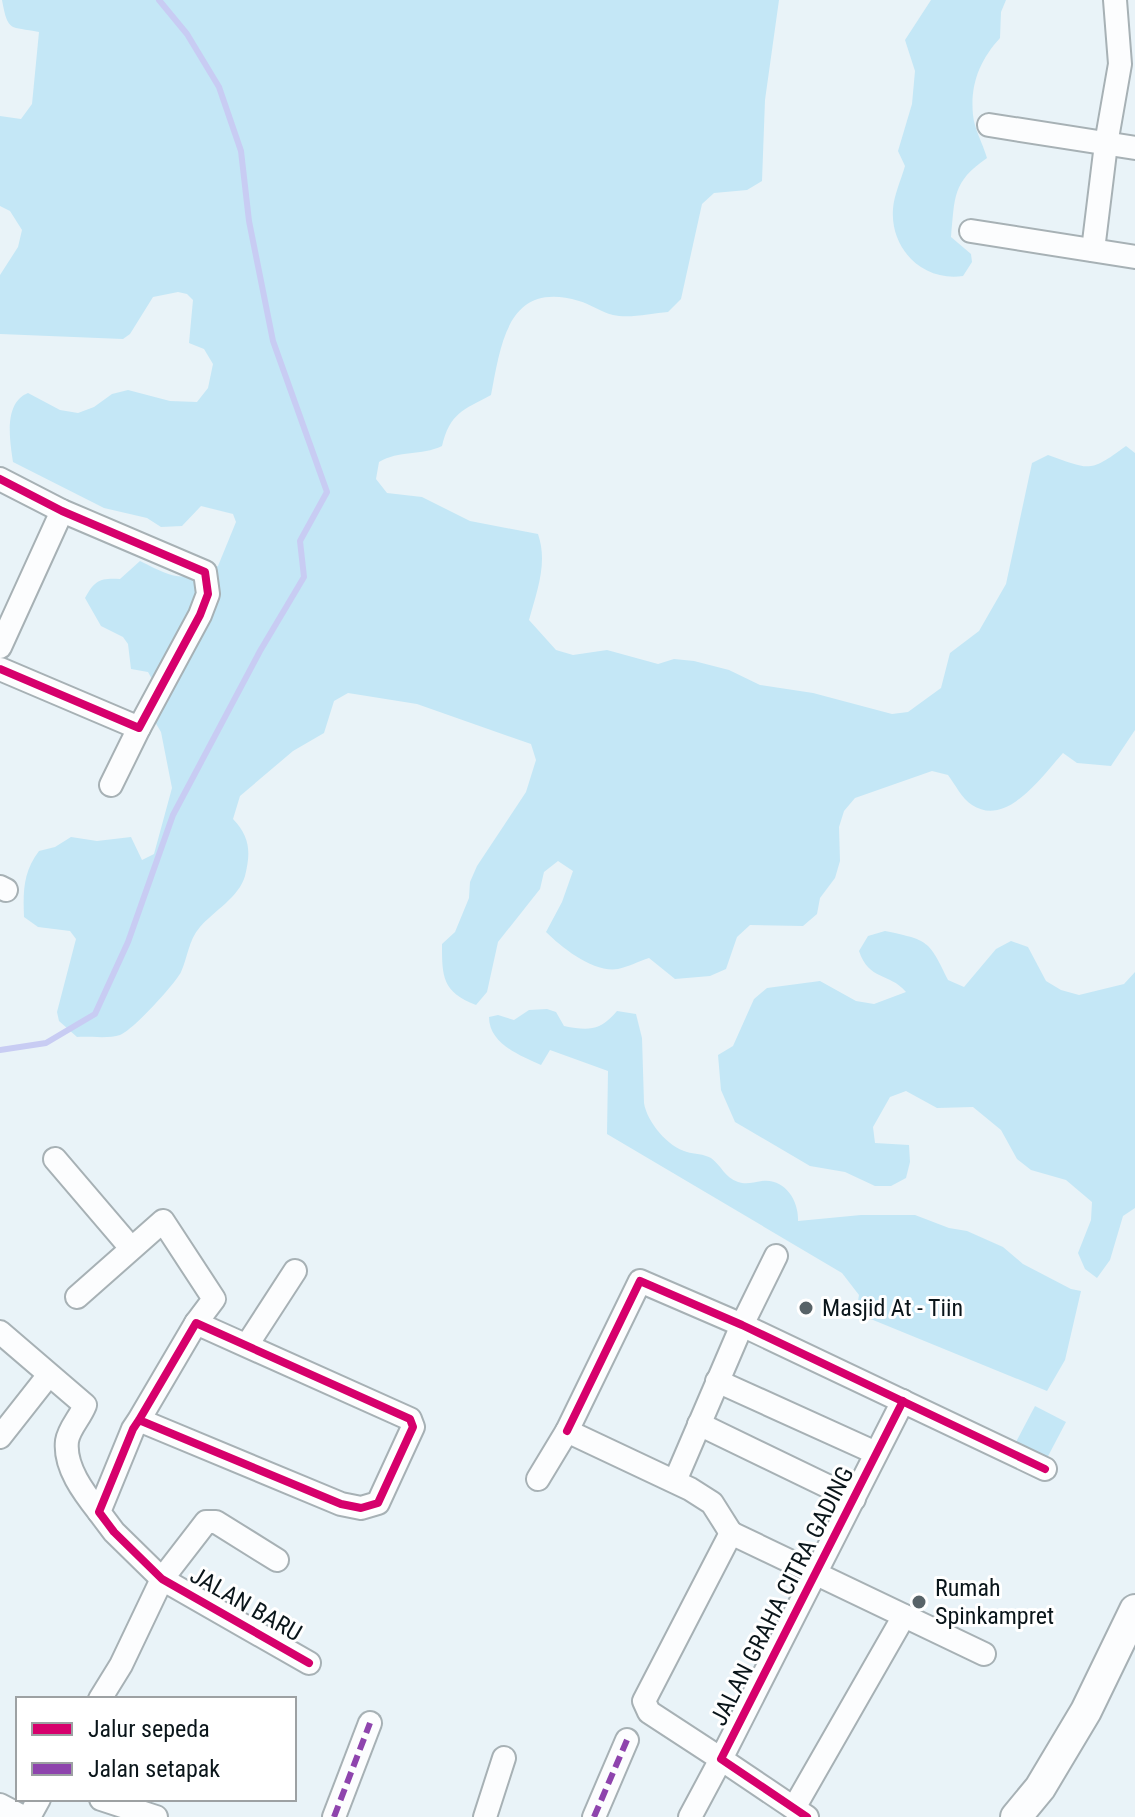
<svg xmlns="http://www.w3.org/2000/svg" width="1135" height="1817" font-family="'Roboto Condensed',sans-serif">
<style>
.green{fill:#c4e7f6}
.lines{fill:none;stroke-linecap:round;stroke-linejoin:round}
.stream{stroke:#c8ccf3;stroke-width:6}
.minor-casing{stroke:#a7b1b5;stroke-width:26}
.secondary-casing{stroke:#a7b1b5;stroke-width:34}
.minor{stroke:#fcfdfe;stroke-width:22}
.secondary{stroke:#fcfdfe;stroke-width:30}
.quiet{stroke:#8e44ad;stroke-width:6;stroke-dasharray:12 6;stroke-linecap:butt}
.cycleway-casing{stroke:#fff;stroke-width:13}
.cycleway{stroke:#d6006c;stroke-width:8}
.poi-dot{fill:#586368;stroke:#fff;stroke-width:3}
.labels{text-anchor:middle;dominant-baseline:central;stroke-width:6;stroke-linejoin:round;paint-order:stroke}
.poi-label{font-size:24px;fill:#0a151a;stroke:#fff;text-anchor:start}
.street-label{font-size:24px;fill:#0a151a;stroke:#fff}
</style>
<rect width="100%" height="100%" fill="#e9f3f8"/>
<g class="green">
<path d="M2,0H779L765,100L762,181L747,190L714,193L702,204L681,299L668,312C652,313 629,319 613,315C601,312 590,304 579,301C508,280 501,343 491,395C463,410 450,413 442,446C421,456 399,450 379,462L376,479L387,493L422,497L470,521L538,534C548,563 537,591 529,620L556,650L573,655L607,650L658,664L674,659L694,661L729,670L760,685L813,693L892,714L908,712L941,688L950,653L979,631L1006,584L1032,463L1048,455C1091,470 1089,473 1126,446L1135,453V730L1111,766L1077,763L1063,753C1042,776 1007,828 972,805C962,799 955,784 948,775L932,771L855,798L844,811L839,827L840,861L835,878L820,898L817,914L803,926L750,925L737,937L726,969L710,976L675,979L649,958C639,961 628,967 618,969C594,973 562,948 546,932L562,902L573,871L558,861L544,872L540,889L498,942L487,992L476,1005C442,992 442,976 442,944L455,932L469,898L470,882L477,866L526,792L536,760L531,744L417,704L348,693L334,701L324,733L293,751L240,796L233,819C250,837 251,852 245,876C239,897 214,911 200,927C188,941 188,957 181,972C175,984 133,1030 120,1035C109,1039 89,1036 77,1037L59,1021L57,1012L76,939L70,931L38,927L24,917C23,892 23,872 39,851L55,847L71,837L97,841L131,837L142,860L154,854L172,788L161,732L149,712L152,679L148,672L131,669L128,644L123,637L101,626L85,598C95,580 100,578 120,579L140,561C176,579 181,582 218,566L236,522L233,514L201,506L182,526L161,527L147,518L104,508L13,462C10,441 3,403 28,393L60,410L78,413L94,407L112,394L128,390L170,401L197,402L208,388L213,364L204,349L189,343L193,300L187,294L178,292L153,297L130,334L123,339L0,334V275L18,247L22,230L10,211L0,206V116L21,119L32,104L39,32C10,26 8,33 2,0Z"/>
<path d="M931,0H1006L1001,12L1000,38C980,60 970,84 973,115C974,128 983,144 987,158C952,182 955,197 951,237L971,254L972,262L963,276C923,282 890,249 893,209C894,195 901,180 905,166L898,151L912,104L915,71L905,40Z"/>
<path d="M885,931C928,940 929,940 948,980L964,987L996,949L1011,941L1028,947L1046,981L1061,990L1079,995L1124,984L1135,972V1208L1123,1216L1110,1260L1097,1278L1085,1269L1078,1253L1091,1220L1092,1202L1066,1180L1031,1170L1017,1159L1001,1130L973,1107L937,1108L906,1091L890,1097L873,1127L875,1143L909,1145L910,1162L906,1178L891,1186H875L845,1172L810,1166L735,1122L721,1090L718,1055L733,1046L754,999L767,988L820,981L856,1001L874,1004L906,992C889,972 869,981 859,951L868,936Z"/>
<path d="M547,1009L556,1012L564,1026C589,1031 600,1031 617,1011L636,1014L642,1038L644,1103C647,1122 668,1147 687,1152C694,1154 704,1154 711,1158C721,1165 725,1178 738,1182C747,1185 753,1182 762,1181C785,1178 799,1201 798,1221L861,1215H915L949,1228L967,1231L1003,1247L1023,1264L1071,1289L1081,1291L1065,1360L1047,1391L856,1313L859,1295L842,1273L607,1134L608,1071L550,1050L541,1065C521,1056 489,1044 489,1017L498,1015L514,1020L529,1010Z"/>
<polygon points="1035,1406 1066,1422 1046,1460 1015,1444"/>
</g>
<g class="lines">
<polyline class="stream" points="0,1050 46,1043 95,1014 128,942 173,815 260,651 304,577 300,541 327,492 273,341 249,221 241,151 219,87 187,34 159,0"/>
<g class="minor-casing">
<g id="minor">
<polyline points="989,125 1135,148"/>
<polyline points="971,231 1135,257"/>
<polyline points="1093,250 1106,144 1120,64 1115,0"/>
<polyline points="0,479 62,511 205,572 208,594 200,615 139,728 0,669"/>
<polyline points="0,647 62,511"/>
<polyline points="111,785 139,728"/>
<polyline points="0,887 6,890"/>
<polyline points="55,1159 131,1248"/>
<polyline points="77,1297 163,1221 214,1299 196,1323"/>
<path d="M0,1332L85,1405C80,1418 69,1428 67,1441C64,1467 84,1493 99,1512"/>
<polyline points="247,1345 295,1271"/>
<polyline points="717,1381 876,1453"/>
<polyline points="139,1420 341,1504 361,1508 378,1503 413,1427 410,1419 196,1323 139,1420 133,1429 99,1512 114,1532 162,1579 309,1663"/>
<polyline points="699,1424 854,1499"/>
<polyline points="567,1431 640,1281 742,1325 1045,1469"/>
<polyline points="0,1437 48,1376"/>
<polyline points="678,1474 742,1325 776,1256"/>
<polyline points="538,1479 567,1431 690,1489 712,1503 731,1533"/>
<polyline points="731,1533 984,1654"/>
<polyline points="100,1699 121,1665 162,1579 206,1522 216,1522 277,1560"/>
<polyline points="101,1799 156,1817"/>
<polyline points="0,1805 23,1817"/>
<polyline points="794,1808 904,1616"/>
<polyline points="29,1817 39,1799"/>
<polyline points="334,1817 370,1723"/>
<polyline points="485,1817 504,1758"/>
<polyline points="594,1817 627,1740"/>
<polyline points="690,1817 721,1759 649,1712 644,1701 731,1533"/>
<polyline points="807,1817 721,1759 903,1401"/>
</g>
</g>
<g class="secondary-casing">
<polyline id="secondary" points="1016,1817 1040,1788 1086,1711 1135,1610"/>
</g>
<use href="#minor" class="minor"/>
<use href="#secondary" class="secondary"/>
<g class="quiet">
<polyline points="334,1817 370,1723"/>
<polyline points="594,1817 627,1740"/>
</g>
<g class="cycleway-casing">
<g id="cycleway">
<polyline points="0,479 62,511 205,572 208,594 200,615 139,728 0,669"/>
<polyline points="139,1420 341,1504 361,1508 378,1503 413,1427 410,1419 196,1323 139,1420 133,1429 99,1512 114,1532 162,1579 309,1663"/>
<polyline points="567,1431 640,1281 742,1325 1045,1469"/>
<polyline points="807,1817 721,1759 903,1401"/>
</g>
</g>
<use href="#cycleway" class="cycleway"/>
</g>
<g class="poi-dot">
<circle cx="806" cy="1308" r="8"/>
<circle cx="919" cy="1602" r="8"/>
</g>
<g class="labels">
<g class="poi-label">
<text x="822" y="1308">Masjid At - Tiin</text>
<text x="935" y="1588">Rumah<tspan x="935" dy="28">Spinkampret</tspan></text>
</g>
<g class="street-label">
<text transform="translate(782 1596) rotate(-63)">JALAN GRAHA CITRA GADING</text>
<text transform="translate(246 1604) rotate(30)">JALAN BARU</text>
</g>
</g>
<rect x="16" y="1697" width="280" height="104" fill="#ffffff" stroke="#9da1a3" stroke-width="2"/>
<rect x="32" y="1723" width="40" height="12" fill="#d6006c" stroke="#9da1a3" stroke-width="2"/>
<text x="88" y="1737" font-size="24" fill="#0a151a">Jalur sepeda</text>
<rect x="32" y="1763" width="40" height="12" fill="#8e44ad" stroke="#9da1a3" stroke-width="2"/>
<text x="88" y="1777" font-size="24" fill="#0a151a">Jalan setapak</text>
</svg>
